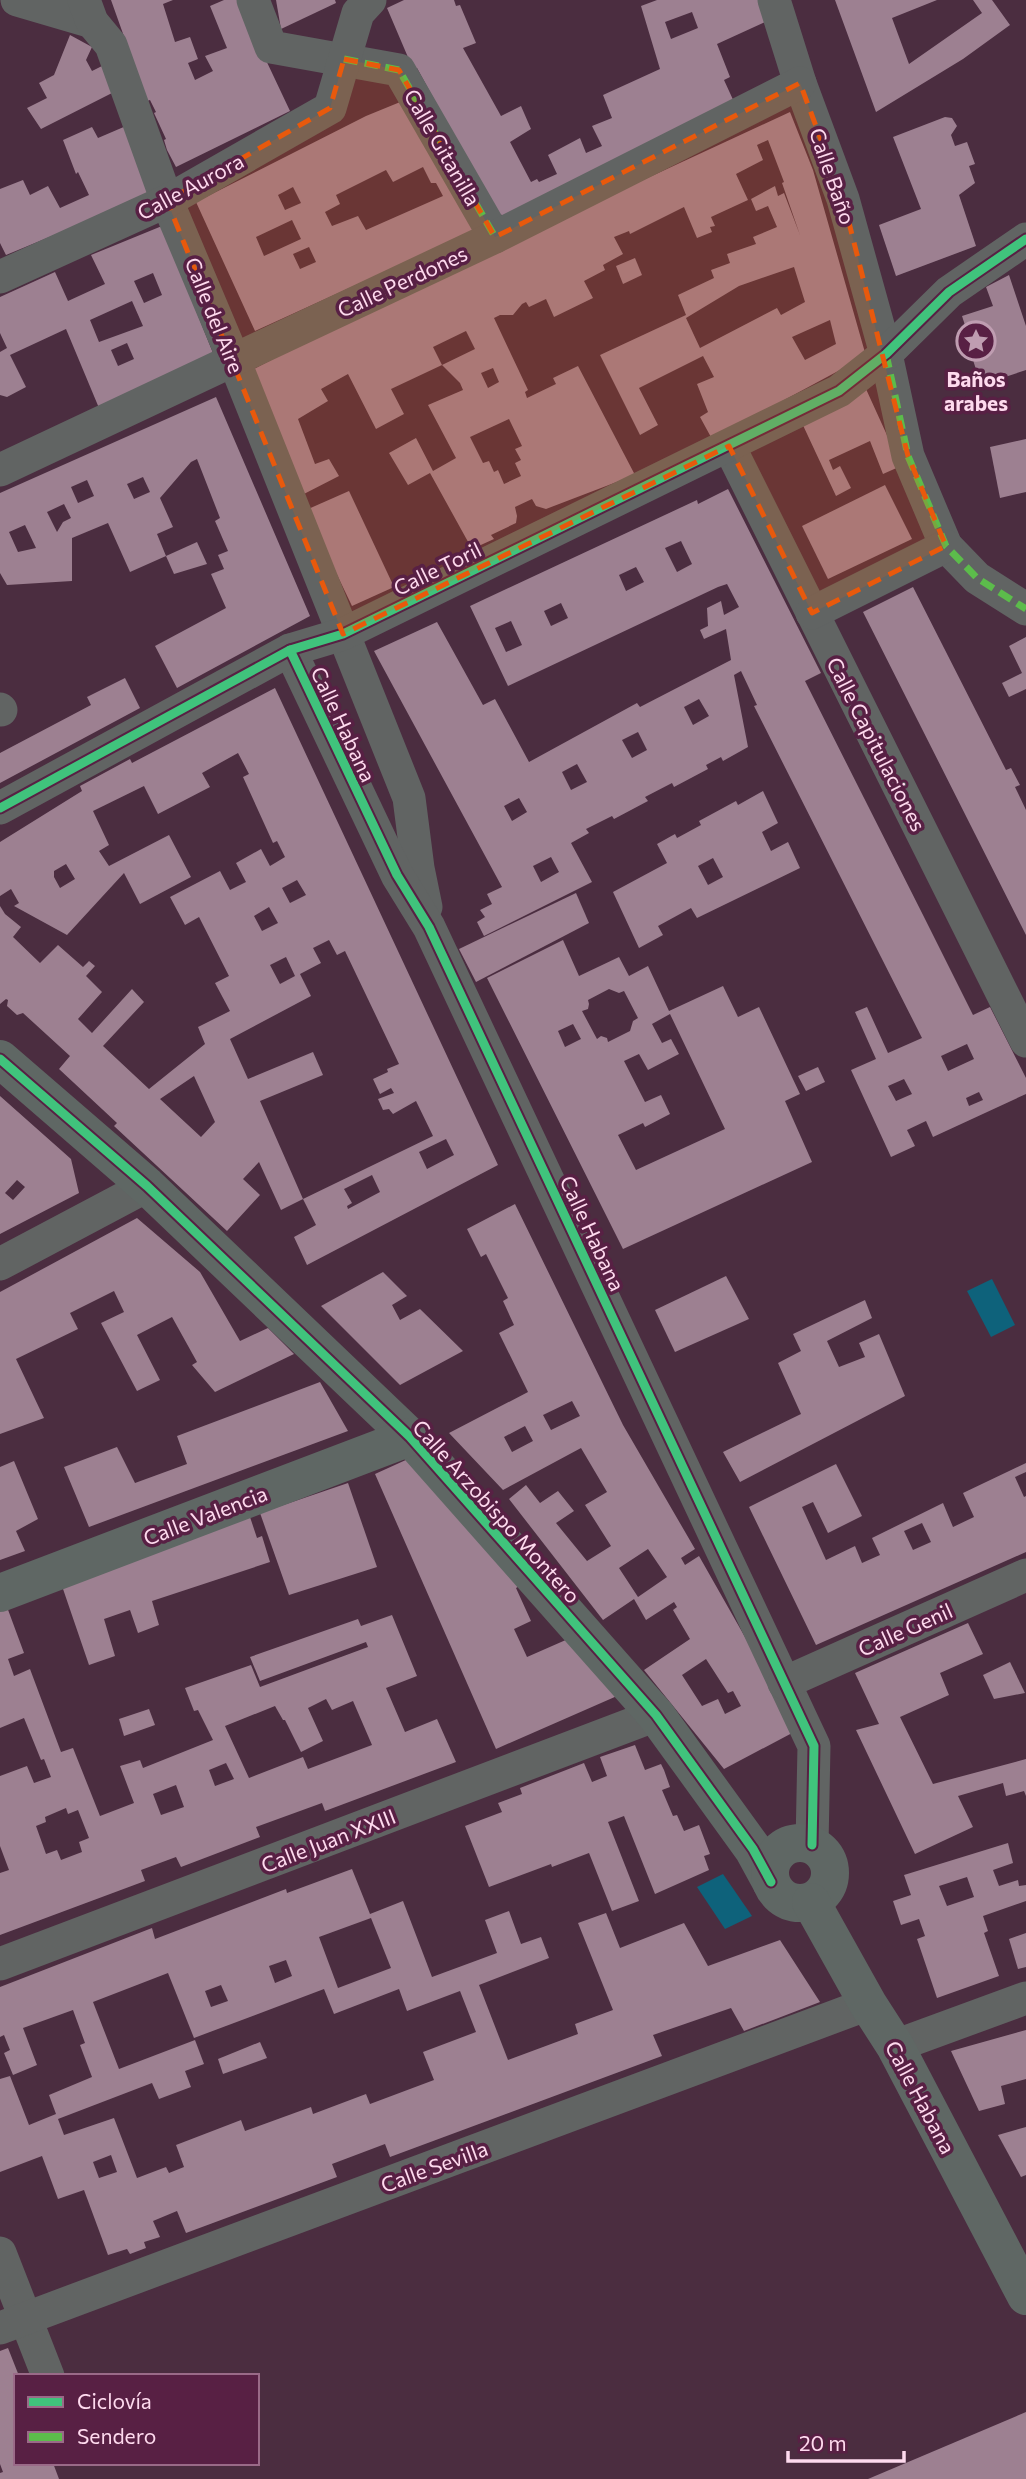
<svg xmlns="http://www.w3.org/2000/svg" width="1026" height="2479" font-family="Commissioner,sans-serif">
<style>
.water{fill:#0e627b}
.building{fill:#9d8091;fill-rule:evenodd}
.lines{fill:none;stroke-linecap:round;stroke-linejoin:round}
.street{stroke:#616463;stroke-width:33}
.secondary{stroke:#5f6764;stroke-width:38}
.quiet{stroke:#5cbc4b;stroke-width:7;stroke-dasharray:14 7;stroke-linecap:butt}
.cycleway-casing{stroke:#582044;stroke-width:13}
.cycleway{stroke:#40c37c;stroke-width:9}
.marked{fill:#e8590c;fill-opacity:0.2;stroke:#e8590c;stroke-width:5;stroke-dasharray:14 9;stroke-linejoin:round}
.labels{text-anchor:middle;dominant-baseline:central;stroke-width:7;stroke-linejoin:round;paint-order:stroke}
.street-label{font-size:21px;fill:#fedaee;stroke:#582044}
.poi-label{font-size:21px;font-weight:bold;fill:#fedaee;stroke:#582044}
</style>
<rect width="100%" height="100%" fill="#4b2d40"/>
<g class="water">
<polygon points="992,1279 1015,1325 991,1337 967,1291"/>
<polygon points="723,1874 752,1916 725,1929 697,1887"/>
</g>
<g class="building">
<polygon points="111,0 173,0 163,4 175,42 190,37 198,59 188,63 195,80 213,71 205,56 227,48 210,6 224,0 241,0 256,39 290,111 176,167 167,150 164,140 166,139 154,113 156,112 150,100 147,101"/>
<polygon points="276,0 335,0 336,3 281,29"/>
<path d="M404,0H454L456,6L460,5L476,43L463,48L501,116L521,106L531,129L510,142L531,182L537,179L539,182L557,174L548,155L580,138L586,153L602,146L592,126L612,118L603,95L660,69L641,6L657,0H759L765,22L717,44L730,77L724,80L735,104L508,217L496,213L417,68L413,69L387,8ZM692,12L698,28L671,39L665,22Z"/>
<polygon points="835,0 937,0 892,18 909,64 982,13 973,0 992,0 1010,25 963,59 876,112"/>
<polygon points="70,35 92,47 86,60 92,71 104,65 114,92 41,129 27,108 47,98 39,83 54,75"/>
<path d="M410,98L481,228L255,331L196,202L366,116ZM423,167L431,183H436L443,196L366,230L358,216L332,226L325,212L340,204L336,195L386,170L393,182ZM293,187L301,203L285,210L278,195ZM292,220L301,239L264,256L256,237ZM309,247L316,262L300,269L293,254Z"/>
<path d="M790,112L813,170L866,356L712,439L700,417L708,412L697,384L714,377L703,356L639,388L658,425L640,435L600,355L686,315L678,295L714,278L711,270L730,263L727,254L756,244L753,237L777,227L768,206L756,211L751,199L775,186L778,196L784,193L800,235L782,183L784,182L768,140L757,145L763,160L736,174L748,200L711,217L715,226L710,227L712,232L697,238L684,207L630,234L629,231L614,237L623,254L603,265L605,270L584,281L593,298L554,317L546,299L529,307L526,302L522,304L513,315H500L494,318L528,390L525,392L527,398L556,384L553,378L578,366L635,475L546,509L536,506L532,499L515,507L517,516L516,523L491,535L494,539L472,549L430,473L408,485L389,453L416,438L433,471L456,458L428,405L463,390L460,383L442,365L475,349L466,331L433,347L442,365L391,389L404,414L376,429L348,374L321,389L328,401L298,419L315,464L329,459L339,476L300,496L254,369L323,333L546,225ZM794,267L805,302L781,315L777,308L700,348L686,318L739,286ZM830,320L836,344L805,360L792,337ZM493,368L499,382L488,388L481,373ZM509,419L522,446L515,449L521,460L515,463L521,476L504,484L498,470L494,472L489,461L483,463L470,437Z"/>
<polygon points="945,117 952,118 957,126 951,135 955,146 967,142 975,164 969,166 975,183 959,195 976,246 896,276 879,225 921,209 893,137"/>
<polygon points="126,126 151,195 6,255 0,243 0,189 23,180 30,195 48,186 60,208 89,195 78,172 76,174 63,140 92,127 98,138"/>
<path d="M162,226L215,358L99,408L66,329L10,355L26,387L7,397L0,395V352L7,348L0,333V297L55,272L68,301L105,284L91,255ZM153,273L162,295L144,303L134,281ZM132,301L143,326L99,342L90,320ZM127,343L134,359L118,366L111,350Z"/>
<polygon points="635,258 642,275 623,284 616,266"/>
<polygon points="1009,275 1026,326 1026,370 981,385 973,360 976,359 962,316 993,306 986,287"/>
<polygon points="866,389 901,466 883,474 870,441 829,460 833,470 840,466 851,488 836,496 801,421"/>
<path d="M216,397L310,616L177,688L155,646L226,608L211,574L224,569L218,555L228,551L215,521L220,518L197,459L191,462L160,498L173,527L157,534L166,556L130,572L108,523L72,538V581L7,585L0,573V493ZM143,477L150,492L134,499L127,484ZM87,480L94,496L78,503L71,487ZM64,504L71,518L63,522L57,532L47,512ZM25,525L36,548L18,552L9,532Z"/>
<polygon points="1026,439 1026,492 1000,498 990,447"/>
<polygon points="885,485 912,539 828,579 802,526"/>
<path d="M728,489L821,673L805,681L923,915L973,1015L990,1007L1026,1078V1094L933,1137L926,1121L907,1130L915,1146L891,1157L851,1070L876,1059L855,1012L867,1007L888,1053L922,1038L754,706L757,705L741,671L734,675L748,747L723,761L721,757L706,765L708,769L674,787L672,783L645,797L648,801L614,819L612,816L586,829L589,833L571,843L592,882L484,936L477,922L485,917L480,910L492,904L487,894L502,887L374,651L437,622L483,705L495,699L529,762L637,703L640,707L731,660L726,629L704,639L700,630L708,626L707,608L721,601L724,615L739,607L727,584L718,587L508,686L470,606L697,500L698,504ZM681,541L692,564L677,572L665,548ZM636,567L644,582L626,591L619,575ZM561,603L568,618L551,626L544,611ZM511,621L522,645L506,652L495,628ZM699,699L709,716L693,725L684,707ZM638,732L647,750L632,758L622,740ZM577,764L587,782L571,790L562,772ZM519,798L527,812L512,821L504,806ZM551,857L559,872L541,882L533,866ZM967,1044L974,1059L948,1071L941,1056ZM904,1079L912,1094L896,1101L888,1086ZM979,1092L983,1100L969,1106L966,1098Z"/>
<polygon points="349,491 394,587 352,606 306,510"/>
<polygon points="197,542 207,564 174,574 166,556"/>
<polygon points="913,587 1006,770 1011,768 1020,785 1015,787 1026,810 1026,935 863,612"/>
<polygon points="1026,637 1026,689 1009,697 1002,683 1022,673 1009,646"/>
<polygon points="125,678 140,708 0,783 0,753 91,705 87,697"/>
<path d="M275,688L498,1165L307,1265L294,1237L316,1225L303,1199L433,1136L416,1101L393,1114L389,1109L383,1110L378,1099L394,1093L391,1088L380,1094L373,1079L388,1072L387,1069L399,1064L345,951L337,955L329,940L313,948L321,963L300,974L311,996L230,1039L248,1079L313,1052L323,1075L260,1101L303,1199L281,1210L259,1162L243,1179L260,1195L227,1231L114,1126L117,1123L59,1069L70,1056L23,1013L17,1015L7,1006L8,1000L6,999L0,1004V906L5,914L21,927L13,937L40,963L58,945L83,967L89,961L95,966L86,976L102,992L78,1019L92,1033L132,989L144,1002L103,1046L149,1089L205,1044L198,1027L230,1011L215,983L229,976L199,917L185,925L170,897L220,871L230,890L246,882L236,863L261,849L270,866L285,857L277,841L273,843L243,777L249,774L238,753L202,773L210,787L158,814L144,786L93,811L109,845L99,851L109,866L169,835L191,877L140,904L124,873L67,935L14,906L19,903L11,889L0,896V842L82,791L80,786L130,759L132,763ZM66,864L75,879L60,888L54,877V871ZM297,880L306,895L290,903L282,888ZM269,907L278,923L262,931L254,916ZM286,957L295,976L280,984L270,965ZM194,1076L215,1122L201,1137L160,1099ZM446,1139L454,1155L427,1169L419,1152ZM372,1175L380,1192L348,1209L347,1206L352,1203L344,1189Z"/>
<path d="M763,791L778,823L762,832L771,851L788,842L800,868L697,918L691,908L658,926L663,935L639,948L613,892L667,863L657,844L675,834L677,838L701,825L699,821L736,801L738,805ZM713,858L723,877L708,885L698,866Z"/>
<polygon points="576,893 589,923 476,982 459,949"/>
<path d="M563,940L579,976L619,957L629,976L648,966L669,1011L723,986L738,1017L759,1007L800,1094L785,1101L812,1162L623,1249L487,978ZM609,989L619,993L624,991L638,1018L633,1021L630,1031L608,1042L607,1038L601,1036L597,1039L582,1011L588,1009L589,1004L588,1000ZM670,1014L725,1129L636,1170L618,1135L643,1123L645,1127L670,1114L661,1095L645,1102L624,1061L639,1054L648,1070L679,1054L671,1039L662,1043L652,1024ZM573,1024L581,1039L565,1047L558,1031Z"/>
<polygon points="818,1067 825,1082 806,1091 798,1076"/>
<path d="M0,1096L71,1159L79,1193L0,1234ZM17,1180L25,1187L13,1200L5,1193Z"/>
<path d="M515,1204L623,1425L695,1549L681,1558L685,1565L699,1556L766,1674L794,1732L724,1769L644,1670L690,1639L673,1610L677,1607L674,1602L646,1620L634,1599L603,1620L509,1499L526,1485L540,1503L558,1491L574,1511L556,1523L587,1561L611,1546L585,1505L607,1492L581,1448L503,1490L449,1433L528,1392L499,1333L514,1325L503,1301L508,1298L486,1254L481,1257L467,1229ZM572,1401L580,1416L551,1430L543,1415ZM525,1426L533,1441L512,1452L504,1437ZM648,1549L667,1577L638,1597L619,1568ZM706,1659L728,1693L733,1691L741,1706L725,1714L718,1699L702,1706L682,1675Z"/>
<polygon points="137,1218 200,1272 240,1341 268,1328 294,1354 215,1392 192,1365 197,1362 172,1317 137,1335 160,1380 137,1391 101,1323 124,1312 114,1291 70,1313 78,1329 16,1359 44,1418 0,1434 0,1292"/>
<polygon points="383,1272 407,1296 392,1305 400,1320 420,1309 463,1351 400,1385 321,1306"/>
<polygon points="726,1276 749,1319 675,1352 655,1310"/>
<polygon points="865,1300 872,1318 827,1341 839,1367 865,1357 859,1343 879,1334 905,1396 740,1482 723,1452 801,1414 778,1363 801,1351 793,1334"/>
<polygon points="320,1382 348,1431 89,1527 64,1467 117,1447 135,1483 187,1464 177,1436"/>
<polygon points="408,1459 521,1585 516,1588 531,1621 514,1629 527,1657 568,1639 617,1696 496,1749 375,1474"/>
<polygon points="14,1461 38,1519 16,1531 25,1551 0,1560 0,1467"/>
<path d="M1026,1463V1472L1015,1477L1024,1497L1026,1496V1552L816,1645L749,1507L836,1464L862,1516L828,1533L813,1502L802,1507L826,1560L855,1546L862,1563L880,1555L872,1538L943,1503L953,1527L974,1517L963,1493ZM922,1523L931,1542L913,1550L904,1531Z"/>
<polygon points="348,1483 377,1567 289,1595 260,1513"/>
<polygon points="250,1517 257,1538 262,1536 270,1562 152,1601 159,1625 138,1633 130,1610 104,1619 115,1656 89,1665 62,1586"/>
<path d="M7,1607L24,1653L8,1659L14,1676L30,1669L61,1752L73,1748L100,1816L134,1803L120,1766L140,1760L143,1768L213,1740L198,1710L194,1711L185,1688L251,1665L260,1687L368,1647L366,1642L260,1681L250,1657L358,1619L361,1626L392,1615L417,1676L386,1688L405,1732L437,1719L456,1762L325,1811L322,1803L256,1827L260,1837L181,1867L176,1857L141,1870L145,1881L0,1935V1873L9,1870L0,1846V1776L27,1766L34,1783L51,1777L44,1759L41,1760L24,1718L0,1728V1610ZM326,1699L332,1710L353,1701L372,1745L308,1769L303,1757L249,1778L225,1726L275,1706L283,1720H285L301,1752L323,1741L308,1708ZM226,1763L234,1779L215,1786L209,1770ZM176,1785L184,1807L161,1815L153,1794ZM66,1808L68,1814L78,1810L89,1838L79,1842L82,1852L61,1860L57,1850L46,1854L36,1826L46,1822L45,1817Z"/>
<polygon points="968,1623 983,1654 940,1673 949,1695 900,1717 933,1784 1026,1759 1026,1796 1024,1791 1006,1796 1003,1783 958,1796 973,1827 915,1854 856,1730 879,1724 855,1673"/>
<polygon points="1010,1662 1025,1693 994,1699 983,1675"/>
<polygon points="149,1709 155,1725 124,1736 119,1719"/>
<polygon points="635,1745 645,1770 661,1764 664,1770 670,1787 662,1790 673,1816 677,1815 684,1831 699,1825 710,1854 704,1856 709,1870 655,1894 624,1816 608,1822 639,1901 612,1911 589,1853 552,1867 551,1864 489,1887 465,1826 502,1812 498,1803 522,1794 520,1788 584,1763 592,1782 607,1776 600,1757"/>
<path d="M1008,1843L1013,1863L993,1870L999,1886L1018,1880L1019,1886L1026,1885V1901L983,1916L988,1931L984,1933L999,1976L937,1998L917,1939L925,1936L919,1919L901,1925L893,1901L911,1895L904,1875ZM967,1877L974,1897L947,1906L939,1886Z"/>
<path d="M352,1869L370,1914L403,1901L432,1977L497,1953L485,1920L509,1911L521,1944L541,1937L549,1958L479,1985L508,2060L578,2034L575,2024L613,2010L578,1923L606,1913L620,1948L684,1923L708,1966L780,1940L820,2002L744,2031L731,2008L653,2035L662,2056L390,2157L385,2144L332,2164L337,2177L186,2233L177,2211L153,2221L160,2237L144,2242L146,2248L130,2254L127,2249L108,2255L84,2190L58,2199L42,2156L0,2172V2079L10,2076L29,2125L56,2114L49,2095L92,2077L80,2045L85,2043L73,2010L23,2028L37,2065L13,2075L4,2053L10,2050L4,2035L0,2037V1987L152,1928L155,1939L286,1889L287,1893ZM371,1918L391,1968L338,1988L319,1937ZM286,1960L292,1976L275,1983L269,1966ZM168,1973L194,2038L324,1989L334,2014L399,1989L407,2011L460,1991L476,2032L423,2052L434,2080L370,2104L366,2094L313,2114L311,2107L245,2131L241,2120L176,2145L184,2167L169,2173L166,2167L137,2178L114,2118L64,2135L58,2119L152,2083L159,2099L191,2087L185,2071L204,2064L195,2040L119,2069L93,2002ZM221,1985L228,2001L211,2007L205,1991ZM111,2155L117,2172L99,2178L93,2162Z"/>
<polygon points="1026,1933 1026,1967 1018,1969 1009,1939"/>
<polygon points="1026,2030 1026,2079 1001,2086 1005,2104 979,2111 951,2051"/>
<polygon points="260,2042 267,2058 223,2074 218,2059"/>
<polygon points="1026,2127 1026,2175 1021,2177 998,2135"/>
<polygon points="8,2348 19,2376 16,2376 16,2463 53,2463 59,2479 0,2479 0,2473 3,2472 0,2464 0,2351"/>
<polygon points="1026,2412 1026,2479 868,2479"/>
</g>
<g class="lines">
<g class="street">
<polyline points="17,0 92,22"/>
<polyline points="84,0 92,22 111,45 167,201 234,360 409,798 418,868 426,907"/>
<polyline points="253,0 271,47 399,70 495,237"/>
<polyline points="774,0 800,83 843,199 886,354 908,456 946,546 977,578 1026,609"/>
<polyline points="0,277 167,201 330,108 358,13 370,0"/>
<polyline points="729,446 1026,1041"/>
<polyline points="0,470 495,237 800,83"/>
<polyline points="812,613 946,546"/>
<polyline points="290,650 397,875 429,927 814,1746 812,1845"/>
<polyline points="0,709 1,710"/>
<polyline points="0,808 290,650 343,634 839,391 886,354 949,292 1026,239"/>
<polyline points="0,1264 147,1186"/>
<polyline points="784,1683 1026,1575"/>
<polyline points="0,1964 656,1715"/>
<polyline points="895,2046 1026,1998"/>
<polyline points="0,2253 48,2376"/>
<polyline points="0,2328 868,2004"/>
</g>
<g class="secondary">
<polyline points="0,1059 147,1186 410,1437 656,1715 753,1849 771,1882"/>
<polyline points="0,1593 410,1437"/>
<circle cx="800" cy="1873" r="30"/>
<polyline points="811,1902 868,2004 895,2046 1026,2296"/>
</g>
<g class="quiet">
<polyline points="344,59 399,70 495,237"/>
<polyline points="886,354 908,456 946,546 977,578 1026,609"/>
</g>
<g class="cycleway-casing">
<g id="cycleway">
<polyline points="290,650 397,875 429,927 814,1746 812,1845"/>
<polyline points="0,808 290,650 343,634 839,391 886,354 949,292 1026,239"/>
<polyline points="0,1059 147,1186 410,1437 656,1715 753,1849 771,1882"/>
</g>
</g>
<use href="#cycleway" class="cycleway"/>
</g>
<path class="marked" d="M344,59L399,70L495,237L800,83L843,199L908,456L946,546L812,613L729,446L343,634L167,201L330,108Z"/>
<defs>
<g id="sight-ring" transform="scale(2.0125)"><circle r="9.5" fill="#582044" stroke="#bf9db1" stroke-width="1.5"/><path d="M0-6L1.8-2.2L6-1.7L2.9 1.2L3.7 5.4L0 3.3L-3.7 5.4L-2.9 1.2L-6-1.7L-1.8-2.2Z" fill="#bf9db1"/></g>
</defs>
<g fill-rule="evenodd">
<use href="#sight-ring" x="976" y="341"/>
</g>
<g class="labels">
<g class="street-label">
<text transform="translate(443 147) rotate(60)">Calle Gitanilla</text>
<text transform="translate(833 176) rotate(71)">Calle Baño</text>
<text transform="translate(190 186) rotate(-28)">Calle Aurora</text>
<text transform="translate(402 281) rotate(-25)">Calle Perdones</text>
<text transform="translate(215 315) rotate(68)">Calle del Aire</text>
<text transform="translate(437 568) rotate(-26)">Calle Toril</text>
<text transform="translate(344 724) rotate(65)">Calle Habana</text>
<text transform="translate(877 744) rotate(63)">Calle Capitulaciones</text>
<text transform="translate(593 1233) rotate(65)">Calle Habana</text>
<text transform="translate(497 1511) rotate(48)">Calle Arzobispo Montero</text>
<text transform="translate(205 1515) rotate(-21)">Calle Valencia</text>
<text transform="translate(905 1629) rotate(-24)">Calle Genil</text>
<text transform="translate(328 1840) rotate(-21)">Calle Juan XXIII</text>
<text transform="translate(921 2097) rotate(62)">Calle Habana</text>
<text transform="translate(434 2166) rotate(-20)">Calle Sevilla</text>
</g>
<g class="poi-label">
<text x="976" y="378">Baños<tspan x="976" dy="24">arabes</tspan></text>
</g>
</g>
<rect x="14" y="2374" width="245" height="91" fill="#582044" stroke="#9a6a88" stroke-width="2"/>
<rect x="28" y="2397" width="35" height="10" fill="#40c37c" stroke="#9a6a88" stroke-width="2"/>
<text x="77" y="2409" font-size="21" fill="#fedaee">Ciclovía</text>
<rect x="28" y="2432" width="35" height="10" fill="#5cbc4b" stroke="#9a6a88" stroke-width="2"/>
<text x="77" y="2444" font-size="21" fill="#fedaee">Sendero</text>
<path d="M788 2451v10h116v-10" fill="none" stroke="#fedaee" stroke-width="3.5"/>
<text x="799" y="2451" font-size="21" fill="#fedaee" stroke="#582044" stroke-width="5" paint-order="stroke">20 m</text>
</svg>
